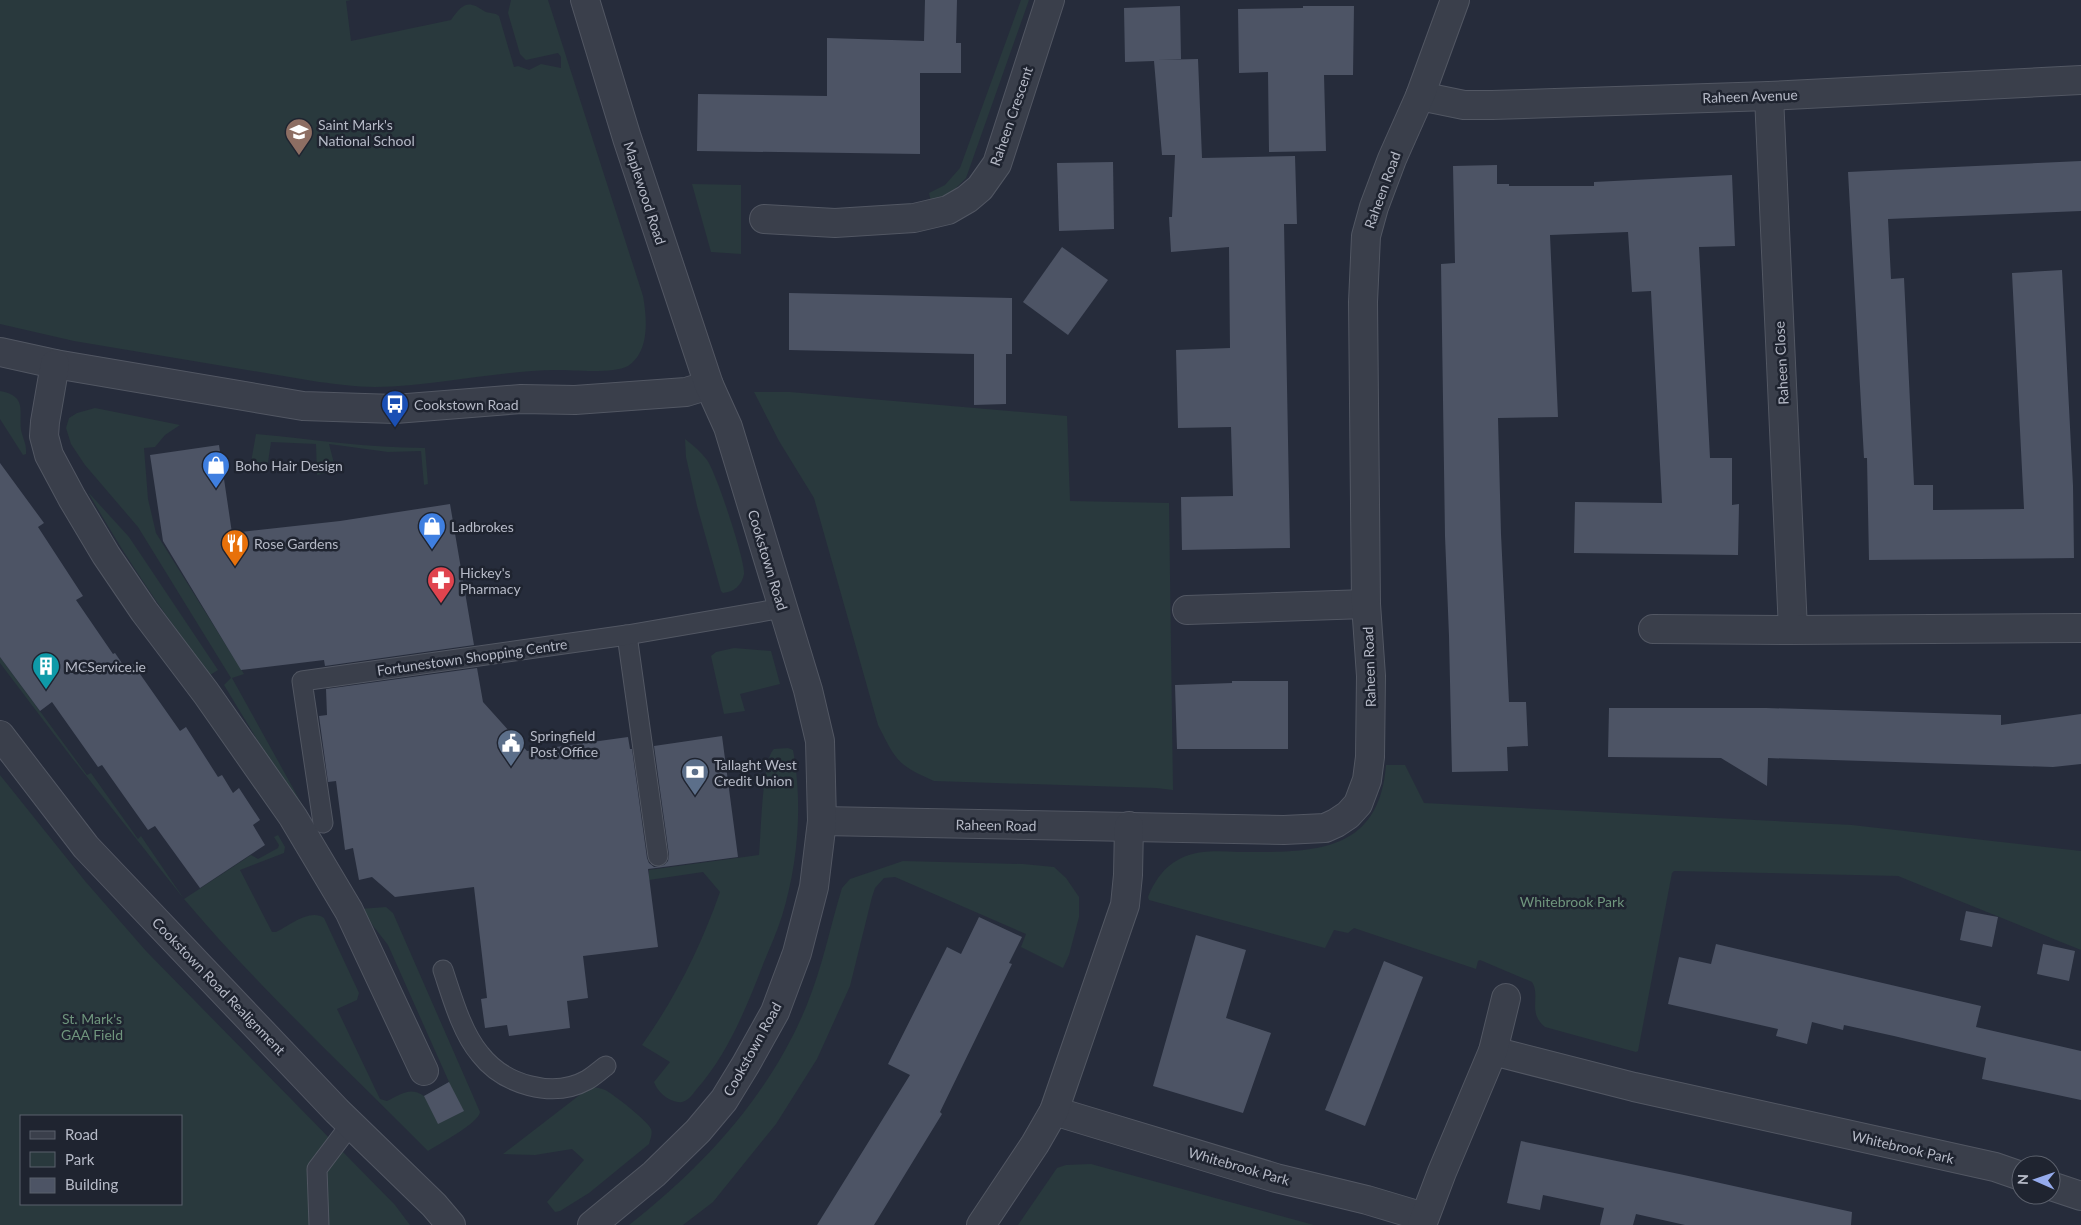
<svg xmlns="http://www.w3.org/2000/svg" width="2081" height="1225" font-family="Lato,sans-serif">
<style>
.green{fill:#29393d;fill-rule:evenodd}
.building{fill:#4d5465}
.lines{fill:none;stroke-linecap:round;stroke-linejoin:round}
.service-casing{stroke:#525763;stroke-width:21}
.minor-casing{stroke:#525763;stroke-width:30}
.tertiary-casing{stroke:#525763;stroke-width:30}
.service{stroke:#3a3f4b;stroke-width:19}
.minor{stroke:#3a3f4b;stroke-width:28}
.tertiary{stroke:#3a3f4b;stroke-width:28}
.labels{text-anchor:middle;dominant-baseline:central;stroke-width:5;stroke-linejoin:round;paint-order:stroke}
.street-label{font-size:14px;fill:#b6bac7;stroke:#1f2430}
.poi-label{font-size:14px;fill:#b6bac7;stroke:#1f2430;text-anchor:start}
.park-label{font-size:14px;fill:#6f957d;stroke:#1f2430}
</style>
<rect width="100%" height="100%" fill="#262c3b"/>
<g class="green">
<path d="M0,0H351L346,1L351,41L451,20C463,3 468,0 484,11C489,14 495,12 499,16L514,67L518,66L529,70L541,64L561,68V57L558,53L526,60L520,54L508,13L511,0H548L643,296C647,318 650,352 628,366C614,374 574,370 556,370C495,371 436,386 375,387C356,387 338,384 319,382L74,341L0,324Z"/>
<polygon points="1021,0 1029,0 966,178 949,195 931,202 929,193 945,185 960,168"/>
<polygon points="692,184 741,185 741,254 711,252"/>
<path d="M0,391C27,396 19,410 21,430C23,439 27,445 26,454L23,455L0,419Z"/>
<path d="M754,392H790L1067,416L1070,501L1169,503L1173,790L1156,788L934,781C897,765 896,760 878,725L814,498L779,441Z"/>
<path d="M95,408L180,425L165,435L155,447L144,448L148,499L156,533L244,674L232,678L360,909L386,907L393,913L480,1112C479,1123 439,1144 428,1151C346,1068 259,988 184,899L72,758L0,663V657L87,775L91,773L138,839L141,836L184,899L251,855L258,859L278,848L279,845L274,837L278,835L285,847L284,853L240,870L272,932H276C289,926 310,908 324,918L359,993L357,1000L337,1009L380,1099L387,1101C400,1095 410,1086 424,1096L449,1082L388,945L360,909L224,685L231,678L138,527L85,465L71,444L66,428L69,418L77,413Z"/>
<path d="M256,434C312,439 369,448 425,448L428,484L424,485L421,451L388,452L329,444L336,471L317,475L316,444L271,442L267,469L250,468Z"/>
<path d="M685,439C693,445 701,452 707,460C716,472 745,560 744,574C742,585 734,592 723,593L721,591L697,506L686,457Z"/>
<path d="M88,492L129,537L218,670L210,675C165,616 124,556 88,492Z"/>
<polygon points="734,648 771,651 780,684 740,694 745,711 724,714 711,656 716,652"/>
<path d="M788,748L793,750C803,804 798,864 782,916C777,932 770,947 764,962C747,1006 728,1054 696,1090C693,1094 688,1101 682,1102C679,1103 674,1101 671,1100C663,1096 657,1090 654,1082L670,1062L642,1045C676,997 701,946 720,892L703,872L649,880V870L759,855C761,836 762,758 774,749Z"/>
<path d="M1386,765H1405L1424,803L1852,825L2081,851V950L1898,876L1674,871L1672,873L1638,1051L1636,1052L1545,1027C1527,1013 1541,996 1532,982L1480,960L1478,961L1476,969L1354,928L1348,933L1334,930L1325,948L1149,900L1148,897C1156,878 1166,864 1186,856C1202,850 1221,851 1238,852C1309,852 1379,856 1386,765Z"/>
<path d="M0,775L85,881L146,951L395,1205L410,1225H0ZM21,1116H181V1204H21Z"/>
<path d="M903,861L1023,864L1054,867L1066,878L1079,897V917L1069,955L1063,968L1021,947L1026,934L895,877L884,878L875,888L872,897L850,986L817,1059L776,1124L713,1202L683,1225H629C703,1167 769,1096 806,1007C822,969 830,927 842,888L850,879Z"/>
<path d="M590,1087C594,1087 601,1088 605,1090C612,1093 649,1122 651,1129C653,1133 650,1140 649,1144L589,1193L560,1211L555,1212L547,1202L584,1160L572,1149L535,1155L503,1154Z"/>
<polygon points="1091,1164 1314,1225 1018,1225 1057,1168 1066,1165"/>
</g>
<g class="building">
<polygon points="925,0 957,0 956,43 961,43 961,73 920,73 920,154 697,151 698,94 827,96 827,38 924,41"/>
<polygon points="1180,6 1181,59 1157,60 1198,59 1202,158 1295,156 1297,224 1284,224 1290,548 1182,550 1181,497 1233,496 1231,427 1178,428 1176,350 1230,348 1229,247 1171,252 1169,217 1172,217 1175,155 1162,155 1154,61 1125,62 1124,8"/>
<polygon points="1303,6 1354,6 1353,75 1324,75 1326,151 1269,152 1268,72 1239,73 1238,9 1303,8"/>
<polygon points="2081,161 2081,211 1888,219 1891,279 1904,278 1914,485 1933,485 1933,510 2024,509 2012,273 2062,270 2073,486 2074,558 1869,560 1867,458 1864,458 1848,172"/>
<polygon points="1113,162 1114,229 1059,231 1057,163"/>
<polygon points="1497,165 1497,184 1509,184 1509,186 1594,186 1594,182 1732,175 1735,246 1699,247 1710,458 1732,458 1732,505 1739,504 1738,555 1574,553 1575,502 1662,503 1651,291 1632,292 1628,232 1550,235 1558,417 1498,418 1501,534 1509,702 1526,702 1528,746 1507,747 1508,771 1452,772 1449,636 1445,536 1441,264 1455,263 1453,166"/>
<polygon points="1062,247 1108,280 1068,335 1023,302"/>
<polygon points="789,293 1012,298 1012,354 1006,354 1006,404 974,405 974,354 789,350"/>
<polygon points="219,445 232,533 340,521 450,504 474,645 325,666 324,660 241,670 163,541 150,455"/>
<polygon points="0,463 44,523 38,527 83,596 76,600 113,654 115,653 126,669 133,664 180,731 186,727 218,777 222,775 233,793 239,788 260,820 253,825 265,845 200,888 155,826 148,830 102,765 98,767 52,702 40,711 0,657"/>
<polygon points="477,668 483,702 527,751 628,737 630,749 632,749 647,858 649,863 654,867 664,865 668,861 669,855 654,746 722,736 738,857 648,869 658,947 583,956 588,998 567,1001 570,1028 509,1036 507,1025 485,1028 481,999 487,998 474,887 395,897 372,877 359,880 353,848 345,850 336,781 328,782 319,716 327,715 326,689"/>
<polygon points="1232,681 1288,681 1288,749 1177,749 1175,685 1232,683"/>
<polygon points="1609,708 1766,708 2001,715 2001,725 2081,714 2081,764 2053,767 1768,758 1767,786 1721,758 1608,757"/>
<polygon points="1966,911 1998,917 1992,947 1960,940"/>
<polygon points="979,917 1022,937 1009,963 1012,964 940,1112 942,1114 874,1225 817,1225 910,1075 888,1064 947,947 961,954"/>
<polygon points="1196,935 1246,950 1226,1018 1271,1033 1243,1113 1153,1086"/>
<polygon points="1716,944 1981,1006 1976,1027 2081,1051 2081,1100 1982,1079 1986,1058 1894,1036 1844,1025 1843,1030 1812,1022 1807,1044 1776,1036 1778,1029 1668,1004 1679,957 1711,964"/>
<polygon points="2043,944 2075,951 2069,981 2037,974"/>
<polygon points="1384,961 1423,977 1365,1126 1325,1110"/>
<polygon points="449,1082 464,1111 438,1124 424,1096"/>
<polygon points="1521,1141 1684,1175 1852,1212 1851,1225 1685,1225 1636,1214 1633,1225 1600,1225 1604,1208 1543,1195 1540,1210 1507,1203"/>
</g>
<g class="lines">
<g class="service-casing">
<g id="service">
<polyline points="627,635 658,856"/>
<polyline points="323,823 302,681 627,635 783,608"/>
<path d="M443,970C452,997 462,1033 480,1054C504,1085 553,1099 587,1080C594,1076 600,1070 606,1066"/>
<polyline points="319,1225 317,1169 351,1124"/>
</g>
</g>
<g class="minor-casing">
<g id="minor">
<polyline points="1420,96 1464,105 1492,105 1769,96 2081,80"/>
<polyline points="1769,96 1793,630"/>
<polyline points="764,219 835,223 914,218 948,210 967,199 980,188 997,164 1050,0"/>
<polyline points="0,352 55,364 303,406 395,409 521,399 575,400 686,392 709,385"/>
<polyline points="55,364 45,422 44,436 49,455 72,498 106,555 144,611 206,693 293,817 349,911 424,1071"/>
<polyline points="1187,610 1366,604"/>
<polyline points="1653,629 1793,630 2081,628"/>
<polyline points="822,821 1284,830 1325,828 1336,823 1348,815 1358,804 1367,780 1370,757 1371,676 1366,604 1363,302 1366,236 1374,207 1392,159 1420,96 1455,0"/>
<polyline points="1493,1051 1634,1087 1995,1167 2021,1176"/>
<polyline points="1054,1111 1276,1178 1367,1200 1424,1217"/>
<polyline points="2051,1186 2081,1196"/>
<polyline points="981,1225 1035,1144 1054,1111 1125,905 1128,875 1129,826"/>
<polyline points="1422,1225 1442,1172 1493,1051 1506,998"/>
</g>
</g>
<g class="tertiary-casing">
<g id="tertiary">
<polyline points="585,0 627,138 709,385 728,427 808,690 820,741 822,821 814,887 797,953 775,1012 746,1064 724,1100 698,1131 654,1174 592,1225"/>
<polyline points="0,735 86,847 337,1111 434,1205 451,1225"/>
</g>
</g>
<use href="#service" class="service"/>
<use href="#minor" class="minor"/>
<use href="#tertiary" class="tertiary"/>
</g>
<defs>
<g id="school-pin" transform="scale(1.4375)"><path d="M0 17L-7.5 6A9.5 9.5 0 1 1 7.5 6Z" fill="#8d6e63" stroke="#1f2430"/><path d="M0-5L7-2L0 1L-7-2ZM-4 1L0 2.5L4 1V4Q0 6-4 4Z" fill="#fff"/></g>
<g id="bus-pin" transform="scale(1.4375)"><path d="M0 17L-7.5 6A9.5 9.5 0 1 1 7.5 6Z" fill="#1a4fb4" stroke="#1f2430"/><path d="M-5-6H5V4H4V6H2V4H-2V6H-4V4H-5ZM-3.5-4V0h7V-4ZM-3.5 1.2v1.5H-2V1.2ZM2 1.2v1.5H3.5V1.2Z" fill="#fff"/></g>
<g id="shop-pin" transform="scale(1.4375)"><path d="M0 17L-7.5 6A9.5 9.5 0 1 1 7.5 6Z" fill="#3f7fe0" stroke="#1f2430"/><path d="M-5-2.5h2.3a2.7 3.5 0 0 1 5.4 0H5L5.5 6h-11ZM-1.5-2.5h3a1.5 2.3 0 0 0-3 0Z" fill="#fff"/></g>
<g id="restaurant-pin" transform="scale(1.4375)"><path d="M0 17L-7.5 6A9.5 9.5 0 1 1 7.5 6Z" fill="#e8710a" stroke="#1f2430"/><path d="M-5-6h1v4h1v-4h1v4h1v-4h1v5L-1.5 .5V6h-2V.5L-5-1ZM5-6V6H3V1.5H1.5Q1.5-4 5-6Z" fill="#fff"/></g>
<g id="pharmacy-pin" transform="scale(1.4375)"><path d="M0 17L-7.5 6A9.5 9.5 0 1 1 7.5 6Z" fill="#e0444e" stroke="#1f2430"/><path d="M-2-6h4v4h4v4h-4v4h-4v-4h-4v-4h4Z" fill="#fff"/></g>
<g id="building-pin" transform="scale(1.4375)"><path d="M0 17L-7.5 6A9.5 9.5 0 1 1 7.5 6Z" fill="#0f9aa8" stroke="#1f2430"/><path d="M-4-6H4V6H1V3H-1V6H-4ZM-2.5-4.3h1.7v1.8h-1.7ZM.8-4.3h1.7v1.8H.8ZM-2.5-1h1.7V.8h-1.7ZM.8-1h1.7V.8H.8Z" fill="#fff"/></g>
<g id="civic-pin" transform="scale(1.4375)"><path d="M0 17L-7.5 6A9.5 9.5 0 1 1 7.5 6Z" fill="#5c6f8a" stroke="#1f2430"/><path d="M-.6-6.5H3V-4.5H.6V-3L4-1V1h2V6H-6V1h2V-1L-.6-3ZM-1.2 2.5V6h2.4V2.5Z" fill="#fff"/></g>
<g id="bank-pin" transform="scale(1.4375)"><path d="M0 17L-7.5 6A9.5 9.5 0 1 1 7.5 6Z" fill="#5c6f8a" stroke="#1f2430"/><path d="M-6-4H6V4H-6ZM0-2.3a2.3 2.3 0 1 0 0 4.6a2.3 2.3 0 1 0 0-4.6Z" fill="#fff"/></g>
</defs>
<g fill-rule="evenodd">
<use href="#school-pin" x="299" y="132"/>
<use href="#bus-pin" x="395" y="404"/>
<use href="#shop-pin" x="216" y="465"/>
<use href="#shop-pin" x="432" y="526"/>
<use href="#restaurant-pin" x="235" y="543"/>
<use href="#pharmacy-pin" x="441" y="580"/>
<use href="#building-pin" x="46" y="666"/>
<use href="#civic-pin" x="511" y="743"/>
<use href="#bank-pin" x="695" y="772"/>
</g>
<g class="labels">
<g class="street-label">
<text transform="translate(1750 96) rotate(-2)">Raheen Avenue</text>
<text transform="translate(1011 116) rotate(-71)">Raheen Crescent</text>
<text transform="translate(1382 190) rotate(-70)">Raheen Road</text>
<text transform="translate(645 193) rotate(72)">Maplewood Road</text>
<text transform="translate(1781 363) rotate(-93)">Raheen Close</text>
<text transform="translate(768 560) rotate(73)">Cookstown Road</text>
<text transform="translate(472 657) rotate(-8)">Fortunestown Shopping Centre</text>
<text transform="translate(1369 667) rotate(-92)">Raheen Road</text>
<text transform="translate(996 825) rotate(1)">Raheen Road</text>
<text transform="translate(219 986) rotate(46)">Cookstown Road Realignment</text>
<text transform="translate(752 1049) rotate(-61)">Cookstown Road</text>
<text transform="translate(1903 1147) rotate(13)">Whitebrook Park</text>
<text transform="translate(1239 1166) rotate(16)">Whitebrook Park</text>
</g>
<g class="poi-label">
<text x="318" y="124">Saint Mark's<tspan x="318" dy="16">National School</tspan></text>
<text x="414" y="404">Cookstown Road</text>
<text x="235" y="465">Boho Hair Design</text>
<text x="451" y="526">Ladbrokes</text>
<text x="254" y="543">Rose Gardens</text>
<text x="460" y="572">Hickey's<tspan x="460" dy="16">Pharmacy</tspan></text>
<text x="65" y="666">MCService.ie</text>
<text x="530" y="735">Springfield<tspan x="530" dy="16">Post Office</tspan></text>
<text x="714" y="764">Tallaght West<tspan x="714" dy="16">Credit Union</tspan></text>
</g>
<g class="park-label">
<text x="1572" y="901">Whitebrook Park</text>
<text x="92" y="1018">St. Mark's<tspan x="92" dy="16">GAA Field</tspan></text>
</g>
</g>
<rect x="20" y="1115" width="162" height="90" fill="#1f2430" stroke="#5b606c"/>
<rect x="30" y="1131" width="25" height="8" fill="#3a3f4b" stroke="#5b606c"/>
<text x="65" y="1140" font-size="15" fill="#b6bac7">Road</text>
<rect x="30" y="1152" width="25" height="15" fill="#29393d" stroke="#5b606c"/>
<text x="65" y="1165" font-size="15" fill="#b6bac7">Park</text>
<rect x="30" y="1178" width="25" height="15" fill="#4d5465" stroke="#5b606c"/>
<text x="65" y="1190" font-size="15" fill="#b6bac7">Building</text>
<g transform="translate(2036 1180) rotate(272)"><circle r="24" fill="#1f2430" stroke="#5b606c"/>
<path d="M0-4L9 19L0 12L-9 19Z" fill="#95abed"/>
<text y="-8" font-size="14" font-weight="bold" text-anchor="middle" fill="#b6bac7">N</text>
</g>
</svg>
